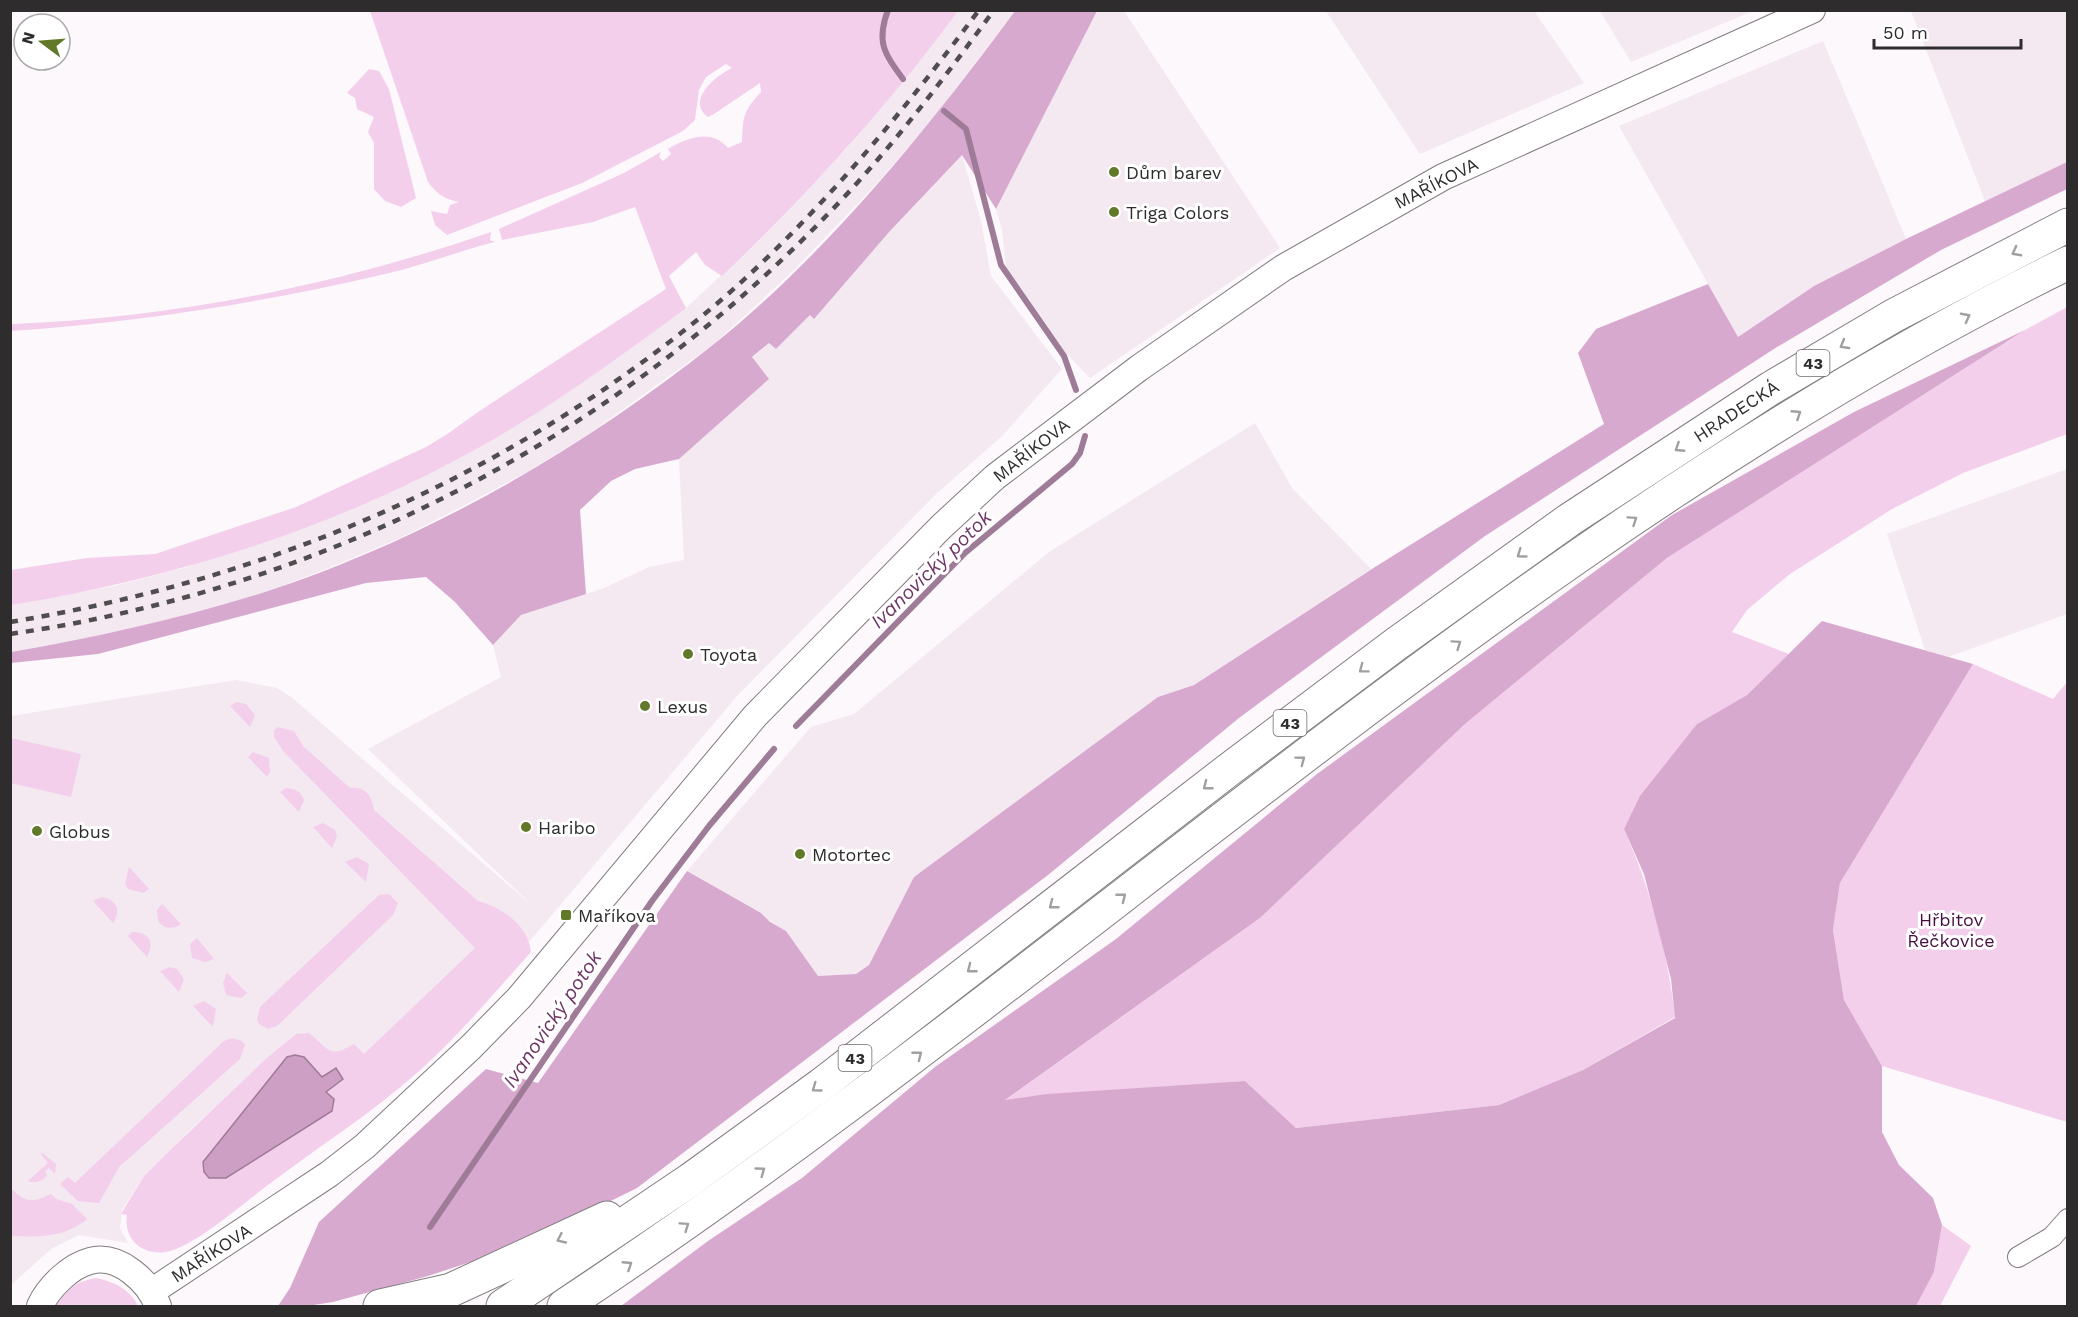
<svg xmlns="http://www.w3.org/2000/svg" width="2078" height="1317" font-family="'Work Sans',sans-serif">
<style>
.built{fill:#f4e8f1}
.green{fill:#f3cfec}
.forest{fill:#d8a9cf}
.water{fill:#ce9fc4;stroke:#9e7c97;stroke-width:1.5}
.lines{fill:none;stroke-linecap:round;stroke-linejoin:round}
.stream{stroke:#9e7c97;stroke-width:6}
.minor-casing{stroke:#817d80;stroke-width:22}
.tertiary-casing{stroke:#817d80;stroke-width:28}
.trunk-casing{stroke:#817d80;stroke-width:35}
.minor{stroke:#fff;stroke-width:20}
.tertiary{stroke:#fff;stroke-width:26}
.trunk{stroke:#fff;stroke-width:33}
.rail{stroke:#504d4f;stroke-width:4.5;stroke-dasharray:8 8;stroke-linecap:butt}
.oneway{stroke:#a1a0a0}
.poi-dot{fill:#63792a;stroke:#fff;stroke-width:2}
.labels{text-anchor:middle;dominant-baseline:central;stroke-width:6;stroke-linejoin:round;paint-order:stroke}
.shield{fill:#fff;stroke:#6d6b6c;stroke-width:1.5}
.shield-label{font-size:16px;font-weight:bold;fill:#2e2c2d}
.poi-label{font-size:18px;fill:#2e2c2d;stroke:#fff;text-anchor:start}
.street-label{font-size:18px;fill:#2e2c2d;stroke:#fff}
.park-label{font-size:18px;fill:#460e3f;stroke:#fff}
.water-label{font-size:20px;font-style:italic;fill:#6e3565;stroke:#fff}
</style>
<rect width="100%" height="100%" fill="#fdf8fc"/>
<g class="built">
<polygon points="958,11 1015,11 930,122 880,180 793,271 715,343 586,436 527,472 463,506 400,538 331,567 271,590 200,612 124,631 11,652 11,605 114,586 187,567 381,496 504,433 561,397 686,308 761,238 846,149"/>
<polygon points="1097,11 1124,11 1280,248 1090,378 1064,351 1026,298 1007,279 1002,230 996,209"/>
<polygon points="1326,11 1534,11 1584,83 1420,154"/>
<polygon points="1600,11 1753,11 1631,62"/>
<polygon points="1911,11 2067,11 2067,162 1985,201"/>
<polygon points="1823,41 1906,239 1814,286 1738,337 1619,126"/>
<polygon points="962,155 981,221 991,276 1062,369 1002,436 935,495 738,695 484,995 373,1106 306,1033 296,1035 192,1128 144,1176 122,1210 120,1228 128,1243 79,1235 51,1249 11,1285 11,716 236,680 277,688 291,697 535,908 368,749 501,677 493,645 521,615 604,588 649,567 684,560 679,459 769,379 752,358 769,343 776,349 810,315 815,318 890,231"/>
<polygon points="1255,423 1292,488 1371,569 1194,685 1158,697 914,877 869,965 856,974 818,976 786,931 770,922 761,913 687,871 811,727 854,714 1049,552"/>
<polygon points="2067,469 2067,614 1948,657 1925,650 1887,534"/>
</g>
<g class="green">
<path d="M370,11H958C888,106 808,194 722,276L705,265L696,252L669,276L686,308C628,351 569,394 506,432C354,522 184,577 11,605V570L87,558L155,554L296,507L426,447L449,433L478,412L666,289L635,207L593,222L502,240L499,229L624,173L661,152L659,157L663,161L671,154L668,149C687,138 711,128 728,148L742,142C743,116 743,112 761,92L760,83L714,114L708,117C685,100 717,75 732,68L726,64L706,77L699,90L695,120L683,131L582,183L447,235L435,225L431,211L447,214L450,205L459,202C444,199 437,194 428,182Z"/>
<polygon points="369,69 379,71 389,89 416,198 401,207 385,201 374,189 374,143 368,132 374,117 357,109 355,98 347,93"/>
<path d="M491,232L490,240L495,242C458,251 422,266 385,274C262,303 137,322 11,331V324C173,318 338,285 491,232Z"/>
<path d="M2067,307V434L1963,473L1892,509L1790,574L1747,610L1732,632L1789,654L1747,695L1697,724L1624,829C1650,888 1668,953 1675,1017L1583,1070L1499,1105L1296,1128L1245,1081L1004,1101L1260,918L1465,724L1667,558L2025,330Z"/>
<polygon points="1973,664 2053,699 2067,682 2067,1122 1882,1066 1844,1000 1833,930 1840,883"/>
<polygon points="237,702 246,704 255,715 250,727 230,706"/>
<path d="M278,727L294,731L303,746L350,788C366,786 372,797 374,810L478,901C503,908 528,925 531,952C494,993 459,1036 418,1072C371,1114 318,1147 268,1185C242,1204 200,1242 170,1251C144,1258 123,1240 127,1215L121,1214L144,1176L168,1152L268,1057L296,1034L309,1033C329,1049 328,1059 354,1044L364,1054L475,948L283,751L274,737V730Z"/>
<polygon points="11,738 81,754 71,797 11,783"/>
<polygon points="253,752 269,758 270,772 267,777 248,757"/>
<path d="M286,788C295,789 301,791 304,800L299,812L280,792Z"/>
<polygon points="323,823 335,830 337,836 332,848 313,827"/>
<polygon points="357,857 369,864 366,882 345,862"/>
<polygon points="129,867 149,889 143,893 128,889 125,884"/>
<polygon points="389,894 398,903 393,915 277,1026 268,1029 259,1024 257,1019 260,1007 379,895"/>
<path d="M102,897C116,900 122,909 113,923L93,901Z"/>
<path d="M162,904L181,924C172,930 165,929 158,921L157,910Z"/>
<path d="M132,932C149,932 155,942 147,957L128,936Z"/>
<polygon points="197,938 214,959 206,962 192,958 190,944"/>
<polygon points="170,967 177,969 184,979 179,992 160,971"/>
<polygon points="227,973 247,993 241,998 226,995 223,983"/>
<polygon points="204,1001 216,1009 213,1027 193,1006"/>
<polygon points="232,1038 242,1041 245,1045 240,1059 119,1167 99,1203 78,1201 60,1184 68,1177 75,1183 224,1041"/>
<path d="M40,1153L44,1154L56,1164L55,1174L49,1168L45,1171L47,1176C42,1181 35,1184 28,1181L48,1163Z"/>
<path d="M11,1188C24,1203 34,1203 51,1194L56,1199L72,1204L87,1219C64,1238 39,1237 11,1236Z"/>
<polygon points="1942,1225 1971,1246 1940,1306 1916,1306 1934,1272"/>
<path d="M95,1278C113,1281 130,1289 138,1306H51C64,1289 74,1283 95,1278Z"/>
</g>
<g class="forest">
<path d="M1015,11H1097L996,209L962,155L890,231L814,319L810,315L776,349L769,343L752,357L769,379L679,459L635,469L611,481L580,510L586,594L521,615L493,645L455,602L426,577L366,583L98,654L11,663V652C98,637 184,618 268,591C429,538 582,449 714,344C827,254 930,126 1015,11Z"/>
<polygon points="2067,162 2067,189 1941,250 1777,347 1485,536 1239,718 1048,875 637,1188 522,1245 428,1276 333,1302 307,1306 278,1306 290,1288 319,1222 486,1069 538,1083 687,871 761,913 770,922 786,931 818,976 856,974 869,965 914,877 1158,697 1194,685 1375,567 1604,424 1578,353 1596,329 1708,284 1738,337 1814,286 1906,239"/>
<polygon points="2025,330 1667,558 1465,724 1260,918 1005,1100 1047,1094 1245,1081 1296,1128 1499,1105 1583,1070 1675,1018 1671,979 1644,874 1624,829 1640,796 1697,724 1747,695 1822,621 1973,664 1840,883 1833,930 1844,1000 1882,1066 1882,1132 1899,1165 1933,1198 1942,1225 1934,1272 1916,1306 621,1306 708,1241 802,1178 935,1067 1116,939 1317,774 1672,515 1854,412"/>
</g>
<polygon class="water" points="295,1055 304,1057 322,1077 336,1068 343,1079 326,1092 334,1099 332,1111 226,1178 209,1178 204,1172 203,1162 287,1057"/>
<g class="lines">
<g class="stream">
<path d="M888,10C876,42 884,53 903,79"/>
<polyline points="944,111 966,129 1001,265 1064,356 1076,390"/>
<polyline points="796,726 965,553 1072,464 1080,453 1085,436"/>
<polyline points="430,1227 652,901 709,826 774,749"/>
</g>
<g class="minor-casing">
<polyline id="minor" points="2018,1257 2052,1237 2068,1219"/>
</g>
<g class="tertiary-casing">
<g id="tertiary">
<polyline points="151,1292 329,1174 365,1146 471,1047 519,998 755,716 941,527 995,477 1139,368 1283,268 1443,177 1812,10"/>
<path d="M40,1306C48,1288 70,1266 90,1261C119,1253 149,1282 158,1306"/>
</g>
</g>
<g class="trunk-casing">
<g id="trunk">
<polyline points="380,1306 451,1290 607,1218"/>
<polyline points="503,1306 690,1180 821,1085 1231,768 1396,644 1569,520 1771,388 1893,316 2068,225"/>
<path d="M564,1306C1073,970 1516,533 2068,263"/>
</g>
</g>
<use href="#minor" class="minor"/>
<use href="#tertiary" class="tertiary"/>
<use href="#trunk" class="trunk"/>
<g class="rail">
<path d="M10,622C265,580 495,483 696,321C800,237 900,117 979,10"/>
<path d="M10,634C322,589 608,442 826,216C888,153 942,81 994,10"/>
</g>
</g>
<defs><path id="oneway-chevron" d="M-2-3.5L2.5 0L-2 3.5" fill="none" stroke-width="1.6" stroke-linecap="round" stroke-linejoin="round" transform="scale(1.5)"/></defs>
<g class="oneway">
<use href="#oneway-chevron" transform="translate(2016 252) rotate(152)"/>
<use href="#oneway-chevron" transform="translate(1966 317) rotate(-28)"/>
<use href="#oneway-chevron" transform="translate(1844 345) rotate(150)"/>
<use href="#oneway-chevron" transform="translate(1797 414) rotate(-33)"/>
<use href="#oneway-chevron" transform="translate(1679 448) rotate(147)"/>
<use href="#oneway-chevron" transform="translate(1633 520) rotate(-34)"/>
<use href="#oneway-chevron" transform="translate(1521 554) rotate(144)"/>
<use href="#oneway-chevron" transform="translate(1457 644) rotate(-35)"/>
<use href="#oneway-chevron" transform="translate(1363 669) rotate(143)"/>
<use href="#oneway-chevron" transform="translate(1301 760) rotate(-37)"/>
<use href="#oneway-chevron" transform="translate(1207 786) rotate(142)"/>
<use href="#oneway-chevron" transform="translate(1122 897) rotate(-38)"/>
<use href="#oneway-chevron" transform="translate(1053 905) rotate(142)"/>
<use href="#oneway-chevron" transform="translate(971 969) rotate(142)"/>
<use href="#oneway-chevron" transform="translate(918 1055) rotate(-38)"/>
<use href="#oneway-chevron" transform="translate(816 1088) rotate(144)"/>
<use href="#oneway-chevron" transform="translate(761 1171) rotate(-36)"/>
<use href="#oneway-chevron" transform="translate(685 1226) rotate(-35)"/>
<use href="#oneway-chevron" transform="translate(561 1239) rotate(155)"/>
<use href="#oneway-chevron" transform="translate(628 1265) rotate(-33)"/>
</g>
<g class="poi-dot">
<circle cx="1114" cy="172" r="6"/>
<circle cx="1114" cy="212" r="6"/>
<circle cx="688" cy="654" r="6"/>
<circle cx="645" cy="706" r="6"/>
<circle cx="526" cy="827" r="6"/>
<circle cx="37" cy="831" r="6"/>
<circle cx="800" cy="854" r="6"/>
<rect x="560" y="909" width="12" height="12" rx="3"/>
</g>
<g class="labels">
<g class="shield">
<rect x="1796.5" y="350" width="33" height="26" rx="4.5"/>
<rect x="1273.5" y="710" width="33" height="26" rx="4.5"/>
<rect x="838.5" y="1045" width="33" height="26" rx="4.5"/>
</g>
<g class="shield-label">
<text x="1813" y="363">43</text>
<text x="1290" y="723">43</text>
<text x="855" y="1058">43</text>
</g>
<g class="poi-label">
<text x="1126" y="172">Dům barev</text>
<text x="1126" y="212">Triga Colors</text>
<text x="700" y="654">Toyota</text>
<text x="657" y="706">Lexus</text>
<text x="538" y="827">Haribo</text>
<text x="49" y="831">Globus</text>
<text x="812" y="854">Motortec</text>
<text x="578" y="915">Maříkova</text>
</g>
<g class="street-label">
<text transform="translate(1436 183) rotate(-27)">MAŘÍKOVA</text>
<text transform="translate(1736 411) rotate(-33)">HRADECKÁ</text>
<text transform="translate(1031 450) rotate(-38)">MAŘÍKOVA</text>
<text transform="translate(211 1253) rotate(-33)">MAŘÍKOVA</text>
</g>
<g class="park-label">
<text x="1951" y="919">Hřbitov<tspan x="1951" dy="21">Řečkovice</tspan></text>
</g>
<g class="water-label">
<text transform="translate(931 569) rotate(-44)">Ivanovický potok</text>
<text transform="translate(552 1019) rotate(-56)">Ivanovický potok</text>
</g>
</g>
<rect width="2078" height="1317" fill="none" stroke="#2e2c2d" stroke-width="24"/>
<g transform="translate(42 42) rotate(286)"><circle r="28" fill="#ffffff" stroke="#ababab" stroke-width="1.5"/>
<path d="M0-4.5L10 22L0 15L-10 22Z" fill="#63792a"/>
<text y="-9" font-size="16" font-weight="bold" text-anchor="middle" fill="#2e2c2d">N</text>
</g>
<path d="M1874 39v9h147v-9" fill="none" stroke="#2e2c2d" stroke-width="3"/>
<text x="1883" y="39" font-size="18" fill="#2e2c2d" stroke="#ffffff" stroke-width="4.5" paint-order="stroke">50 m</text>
</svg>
